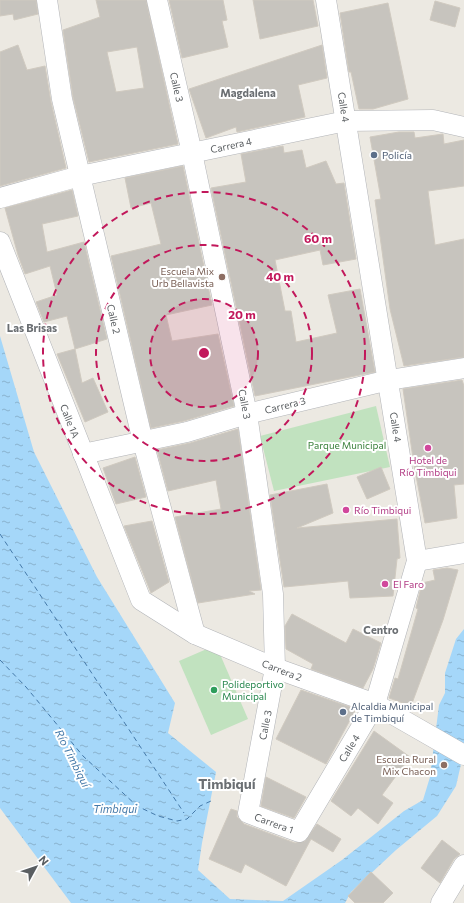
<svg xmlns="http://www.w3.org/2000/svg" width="464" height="903" font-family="Commissioner,sans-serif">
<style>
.green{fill:#c1e2bf}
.water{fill:url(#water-ripples)}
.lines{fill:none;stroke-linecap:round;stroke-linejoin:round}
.ferry{stroke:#4479a9;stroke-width:1;stroke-dasharray:5 4;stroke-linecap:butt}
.building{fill:#c7c4be;stroke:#d0cac0;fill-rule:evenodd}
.street-casing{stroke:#b2b4b8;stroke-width:21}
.street{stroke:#fff;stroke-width:20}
.ring{fill:none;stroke:#c2185b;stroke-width:2;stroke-dasharray:7 5}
.service-dot{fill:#5c6f8a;stroke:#fff;stroke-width:1.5}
.education-dot{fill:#8d6e63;stroke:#fff;stroke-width:1.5}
.hotel-dot{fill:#d1479c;stroke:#fff;stroke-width:1.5}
.leisure-dot{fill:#2e9e5b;stroke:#fff;stroke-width:1.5}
.labels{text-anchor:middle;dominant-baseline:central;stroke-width:4;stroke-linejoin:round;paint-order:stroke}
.street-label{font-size:10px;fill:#5a5e61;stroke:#fff}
.service-label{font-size:10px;fill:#4e5e75;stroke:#fff;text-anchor:start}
.education-label{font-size:10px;fill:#785e54;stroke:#fff;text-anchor:end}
.park-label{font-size:10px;fill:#3a803b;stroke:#fff}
.hotel-label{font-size:10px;fill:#b23c85;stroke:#fff;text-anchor:start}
.leisure-label{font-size:10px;fill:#27864d;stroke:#fff;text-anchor:start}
.neighbourhood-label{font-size:11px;font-weight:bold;fill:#6b6f73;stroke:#fff}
.water-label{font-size:11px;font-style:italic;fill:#4479a9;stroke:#fff}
.district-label{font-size:14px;font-weight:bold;fill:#6b6f73;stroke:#fff}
.centre{fill:#c2185b;stroke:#fff;stroke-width:2}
.ring-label{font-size:12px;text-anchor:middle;font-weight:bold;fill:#c2185b;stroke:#fff;stroke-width:4;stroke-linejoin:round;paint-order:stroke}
</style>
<defs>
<pattern id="water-ripples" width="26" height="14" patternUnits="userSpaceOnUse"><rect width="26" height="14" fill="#a5d7f9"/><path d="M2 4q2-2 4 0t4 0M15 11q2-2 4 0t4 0" fill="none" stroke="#89b2cd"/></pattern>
</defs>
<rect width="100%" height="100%" fill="#ece9e2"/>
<g class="green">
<polygon points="376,406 390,467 274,491 260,436"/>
<polygon points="216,645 248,719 211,735 179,661"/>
</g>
<polygon class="water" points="0,336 34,452 97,577 175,703 168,733 216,772 202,843 198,870 230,899 283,901 342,860 404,811 423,800 430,777 439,705 445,693 445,673 456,639 464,629 464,751 456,786 437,816 396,850 351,892 345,903 71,903 0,808"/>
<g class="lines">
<g class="ferry">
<polyline points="0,534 184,813"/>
<polyline points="0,660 26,687 83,756 137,806 158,816 177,821 187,819 200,806 211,801 212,802"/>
</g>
</g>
<g class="building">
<polygon points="0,0 36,0 38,14 14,20 13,14 0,16"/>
<path d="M96,0H146L178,144L89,162L73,97L63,30L100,17ZM137,47L144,88L116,92L107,52Z"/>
<polygon points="169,0 223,0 227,20 222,21 228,47 182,58"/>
<polygon points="253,0 313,0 318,26 260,39"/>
<polygon points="435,1 460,8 455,27 430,20"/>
<polygon points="388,3 408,99 373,109 359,109 351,72 349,72 340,13"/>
<polygon points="18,45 27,70 45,66 51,102 66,168 0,186 0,52"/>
<polygon points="322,45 327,78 298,85 305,117 237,132 236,127 206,138 189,89"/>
<polygon points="399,132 414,132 415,138 443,134 444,144 464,140 464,186 428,191 435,245 464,239 464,357 404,366 390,309 375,200 381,199 370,137"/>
<polygon points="283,146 284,153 302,150 306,168 326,161 336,184 344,183 356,259 323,265 320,250 275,260 285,311 291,311 296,342 337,333 328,295 360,289 375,372 255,396 211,188 246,182 241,154"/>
<polygon points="183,166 212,305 166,315 172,341 218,334 234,406 184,421 151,428 111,256 161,244 151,203 131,208 125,178"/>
<polygon points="72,190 78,216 42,224 47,252 84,242 107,339 75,349 67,316 44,322 36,302 57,295 50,266 25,274 18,255 5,208"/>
<polygon points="75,349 82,383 93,378 108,412 85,422 57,354"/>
<polygon points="462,380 464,386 464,484 454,485 457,518 425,523 414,465 403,389"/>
<polygon points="238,429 261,590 249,591 255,594 198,603 175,517 221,509 216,480 168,491 157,450 190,443"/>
<polygon points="135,457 146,497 116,504 103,468"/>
<polygon points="381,467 390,489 367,499 357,477"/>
<polygon points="327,484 333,513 297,528 397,519 400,558 397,559 393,596 350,598 348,581 284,587 270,495"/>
<polygon points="152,521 169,582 151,593 124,526"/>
<polygon points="447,568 458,570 443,620 411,706 389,698 395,678 398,679 418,609 416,608 422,583 435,580 433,570"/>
<polygon points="292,614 346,643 353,629 381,643 373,669 363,688 311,669 313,664 286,649 285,626"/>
<polygon points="301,690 353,708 355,711 326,764 276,739"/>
<polygon points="374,731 410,757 382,795 393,803 378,824 358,808 351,816 331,801"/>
<polygon points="266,777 306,797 294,818 261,806"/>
<polygon points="231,809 237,811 237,817 244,824 295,843 305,841 317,824 341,839 333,852 311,839 286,886 245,864 241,873 209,859"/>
<polygon points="442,840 460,854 454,859 440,883 421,868"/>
<polygon points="371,872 393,893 383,903 355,903 348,896"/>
</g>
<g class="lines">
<g class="street-casing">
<g id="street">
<polyline points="47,0 62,99 143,442 195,634"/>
<polyline points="157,0 192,153 247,414 273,594 275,668 248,813 299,832 375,704 417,561 326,0"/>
<polyline points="0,198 80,176 346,121 433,120 464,127"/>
<polyline points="0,242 141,600 195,634 275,668 375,704 464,755"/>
<polyline points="83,454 187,432 247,414 389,380 464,368"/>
<polyline points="417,561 464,553"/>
<polyline points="441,903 464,865"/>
</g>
</g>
<use href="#street" class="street"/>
</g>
<circle cx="204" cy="353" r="54" fill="#c2185b" fill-opacity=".12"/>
<g class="ring">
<circle cx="204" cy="353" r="54"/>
<circle cx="204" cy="353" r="108"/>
<circle cx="204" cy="353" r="161"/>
</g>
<g class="service-dot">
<circle cx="374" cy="155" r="4"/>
<circle cx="343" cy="712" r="4"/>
</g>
<g class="education-dot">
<circle cx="222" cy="277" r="4"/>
<circle cx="444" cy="765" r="4"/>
</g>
<g class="hotel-dot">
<circle cx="428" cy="448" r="4"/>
<circle cx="346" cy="510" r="4"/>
<circle cx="385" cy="584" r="4"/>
</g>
<circle class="leisure-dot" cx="214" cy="690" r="4"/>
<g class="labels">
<g class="street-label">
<text transform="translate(177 87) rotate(77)">Calle 3</text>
<text transform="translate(344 107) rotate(81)">Calle 4</text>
<text transform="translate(231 145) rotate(-12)">Carrera 4</text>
<text transform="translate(114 319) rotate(77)">Calle 2</text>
<text transform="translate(245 404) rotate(79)">Calle 3</text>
<text transform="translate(285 405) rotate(-14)">Carrera 3</text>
<text transform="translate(70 421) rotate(68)">Calle 1A</text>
<text transform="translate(396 427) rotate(81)">Calle 4</text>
<text transform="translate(282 670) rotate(21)">Carrera 2</text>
<text transform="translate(265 725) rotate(-79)">Calle 3</text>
<text transform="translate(349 748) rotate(-59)">Calle 4</text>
<text transform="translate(274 823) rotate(20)">Carrera 1</text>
</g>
<g class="service-label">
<text x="382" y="155">Policía</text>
<text x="351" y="706">Alcaldia Municipal<tspan x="351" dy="12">de Timbiquí</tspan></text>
</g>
<g class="education-label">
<text x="214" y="271">Escuela Mix<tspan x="214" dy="12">Urb Bellavista</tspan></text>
<text x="436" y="759">Escuela Rural<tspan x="436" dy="12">Mix Chacon</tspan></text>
</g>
<g class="park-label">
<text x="347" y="445">Parque Municipal</text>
</g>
<g class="hotel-label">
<text x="428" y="460" text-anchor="middle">Hotel de<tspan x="428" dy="12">Río Timbiqui</tspan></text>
<text x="354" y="510">Río Timbiqui</text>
<text x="393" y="584">El Faro</text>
</g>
<g class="leisure-label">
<text x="222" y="684">Polideportivo<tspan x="222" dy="12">Municipal</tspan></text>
</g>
<g class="neighbourhood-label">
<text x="248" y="92">Magdalena</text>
<text x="32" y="327">Las Brisas</text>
<text x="381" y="629">Centro</text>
</g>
<g class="water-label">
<text transform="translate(73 758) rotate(63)">Río Timbiquí</text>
<text x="115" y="808">Timbiqui</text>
</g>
<g class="district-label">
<text x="227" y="783">Timbiquí</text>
</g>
</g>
<circle cx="204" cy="353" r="6" class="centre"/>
<g class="ring-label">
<text x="318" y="243">60 m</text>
<text x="280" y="281">40 m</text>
<text x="242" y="319">20 m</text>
</g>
<g transform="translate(36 867) rotate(50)" stroke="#ffffff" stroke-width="3" paint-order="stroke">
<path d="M0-3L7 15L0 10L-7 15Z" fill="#5a5e61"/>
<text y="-6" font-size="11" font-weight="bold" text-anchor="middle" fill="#5a5e61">N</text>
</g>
</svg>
